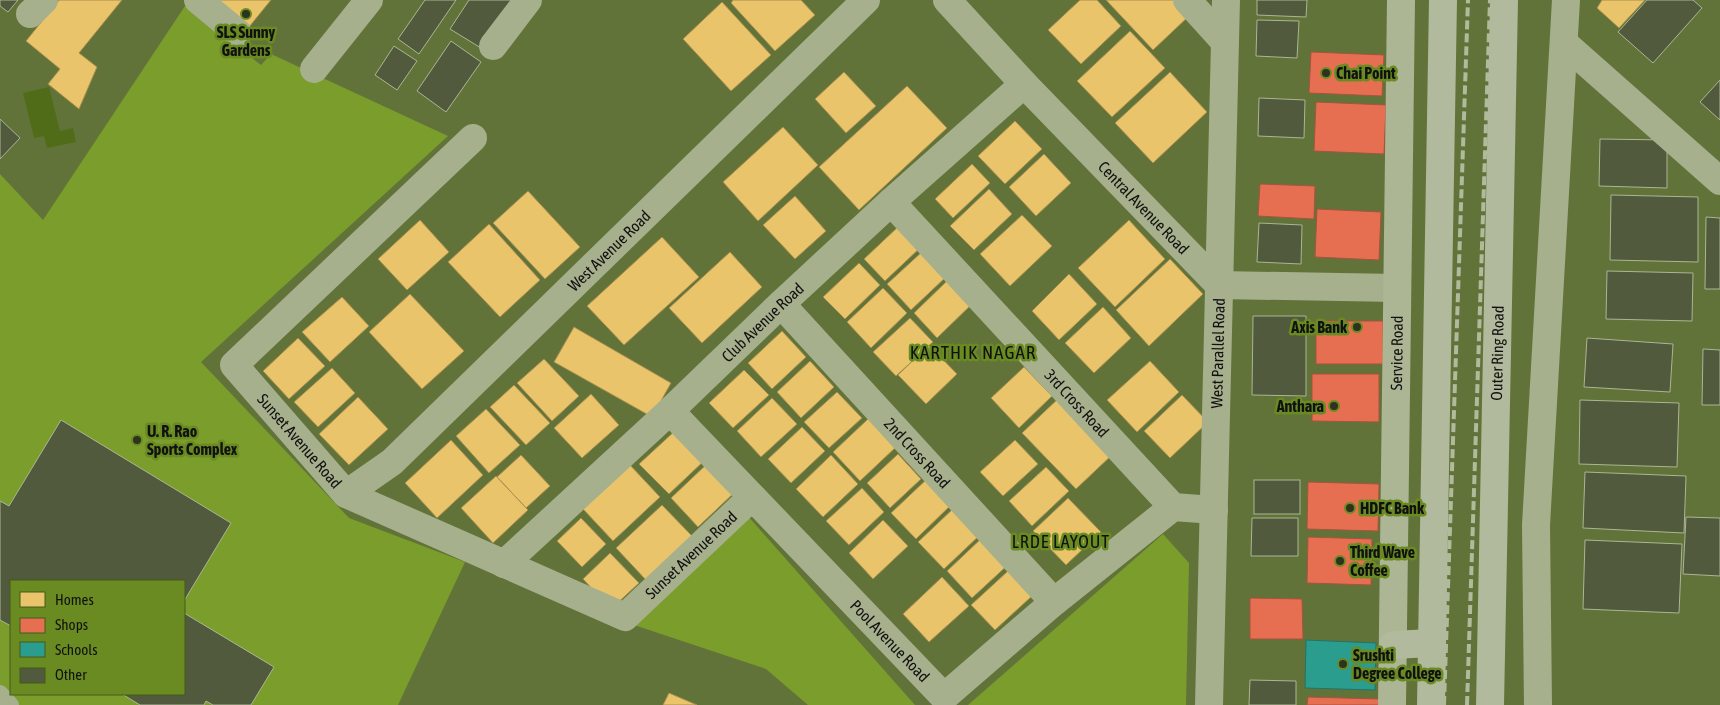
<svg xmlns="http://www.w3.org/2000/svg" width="1720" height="705" font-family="'Asap Condensed',sans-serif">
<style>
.green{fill:#7a9d2c;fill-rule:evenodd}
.water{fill:#516c19}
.homes{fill:#e9c46a;stroke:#a88e4f}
.shops{fill:#e76f51;stroke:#a7533e}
.schools{fill:#2a9d8f;stroke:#227369}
.building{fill:#515a3c;stroke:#abb694}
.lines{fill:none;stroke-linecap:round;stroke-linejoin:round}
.lane{stroke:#a6b08d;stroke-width:16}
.street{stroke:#a6b08d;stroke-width:28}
.secondary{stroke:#acb695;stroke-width:28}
.highway{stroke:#b1ba9c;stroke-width:28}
.rail{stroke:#b1ba9c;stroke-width:4;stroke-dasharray:9 4;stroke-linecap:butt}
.poi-dot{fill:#2d331f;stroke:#698b21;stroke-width:2}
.labels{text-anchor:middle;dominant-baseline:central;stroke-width:5;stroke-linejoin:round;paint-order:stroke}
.poi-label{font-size:16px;font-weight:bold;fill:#111;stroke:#698b21;text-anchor:start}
.street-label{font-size:16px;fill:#111;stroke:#698b21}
.neighbourhood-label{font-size:18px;letter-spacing:1px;fill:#111;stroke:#698b21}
.quarter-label{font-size:19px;letter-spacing:1px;fill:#111;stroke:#698b21}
</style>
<rect width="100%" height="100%" fill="#617339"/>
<g class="green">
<path d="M185,6L261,65L271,54L448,136L201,362L349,518L465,562L398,705H0V174L43,220ZM11,581H184V694H11Z"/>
<polygon points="747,515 915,705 808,705 766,669 631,624"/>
<polygon points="1163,534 1189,563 1186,705 968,705"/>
</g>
<polygon class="water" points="49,87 60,131 73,128 76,142 47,148 44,136 34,138 23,93"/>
<g class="homes">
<polygon points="59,0 122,0 79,53 97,67 79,109 48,84 60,69 26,41"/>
<polygon points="215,0 271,0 249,27"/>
<polygon points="733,0 801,0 815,15 775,51 731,3"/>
<polygon points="1080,0 1097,0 1121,26 1081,64 1048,30"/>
<polygon points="1106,0 1174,0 1189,16 1153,50"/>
<polygon points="1602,0 1645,0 1619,28 1597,8"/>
<polygon points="722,2 771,55 731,91 683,39"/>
<polygon points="1130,31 1165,68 1112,117 1077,81"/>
<polygon points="844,72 876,106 846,133 815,99"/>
<polygon points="1170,72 1207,112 1153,163 1115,123"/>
<polygon points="907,86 947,128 859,210 819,167"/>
<polygon points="1015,121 1042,149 1005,184 978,156"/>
<polygon points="783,127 818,165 758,221 723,182"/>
<polygon points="1044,154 1071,183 1036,216 1009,187"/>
<polygon points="972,164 990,183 953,218 935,199"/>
<polygon points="989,189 1012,214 974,250 950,226"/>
<polygon points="528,191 580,247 545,279 493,223"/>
<polygon points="795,196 826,231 795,259 763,225"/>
<polygon points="1022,215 1052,246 1010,286 980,254"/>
<polygon points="420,220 449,252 407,290 378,259"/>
<polygon points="1129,220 1165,259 1115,307 1078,268"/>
<polygon points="489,224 540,280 500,317 448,262"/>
<polygon points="900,225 922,246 885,281 864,259"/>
<polygon points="662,237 699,277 624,345 587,306"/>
<polygon points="923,251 947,276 911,310 887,284"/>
<polygon points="730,252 762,287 702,343 669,308"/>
<polygon points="1170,259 1203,294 1149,346 1116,310"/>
<polygon points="859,263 880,285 845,319 823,297"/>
<polygon points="1069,274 1097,304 1059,340 1032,311"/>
<polygon points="950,278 973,303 937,338 914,313"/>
<polygon points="883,288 907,313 871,348 847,322"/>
<polygon points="410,294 464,351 422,389 369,332"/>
<polygon points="342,297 369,326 330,362 302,332"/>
<polygon points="1103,307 1131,338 1094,373 1065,343"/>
<polygon points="910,318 933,342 896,376 873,352"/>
<polygon points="574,327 671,383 652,417 554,362"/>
<polygon points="782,331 806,357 772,389 748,363"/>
<polygon points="298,338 325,366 289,399 263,371"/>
<polygon points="929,345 957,374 926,404 898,375"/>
<polygon points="544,359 579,396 552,421 517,383"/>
<polygon points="810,361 834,387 801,418 777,392"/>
<polygon points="1150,361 1179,392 1137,432 1107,400"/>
<polygon points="1024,367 1052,396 1019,428 991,398"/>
<polygon points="332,368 355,393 318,427 294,402"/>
<polygon points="744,370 769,395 733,428 709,403"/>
<polygon points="514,385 550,423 526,445 490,407"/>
<polygon points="837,392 862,418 829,448 804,422"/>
<polygon points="591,394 619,425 582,458 554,428"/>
<polygon points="1182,395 1208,422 1170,458 1144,431"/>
<polygon points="1061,396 1114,453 1076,489 1022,433"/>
<polygon points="358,397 388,429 349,465 319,434"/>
<polygon points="772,398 797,424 761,457 737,431"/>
<polygon points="486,409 520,445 489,473 456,436"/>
<polygon points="868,419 896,447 860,481 833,452"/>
<polygon points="802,427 825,451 791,483 768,459"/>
<polygon points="677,429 706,459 669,494 639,464"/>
<polygon points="451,440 483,475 437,518 405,483"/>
<polygon points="1015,440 1038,464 1003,496 980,472"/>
<polygon points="898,454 921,479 890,508 867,483"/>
<polygon points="521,455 550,486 526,508 497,477"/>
<polygon points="831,455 858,484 823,517 796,489"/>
<polygon points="709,462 736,491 698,527 671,498"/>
<polygon points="630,465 660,497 613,541 583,509"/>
<polygon points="1046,467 1069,491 1032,526 1009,501"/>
<polygon points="496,476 528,510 493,543 461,508"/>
<polygon points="928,478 952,504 916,539 891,513"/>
<polygon points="862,488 884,512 849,545 826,521"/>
<polygon points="1068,498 1101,532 1066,565 1033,531"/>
<polygon points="662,505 692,536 646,580 616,548"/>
<polygon points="956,506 982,533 944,569 918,542"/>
<polygon points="581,518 606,544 582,567 557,541"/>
<polygon points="883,520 908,546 873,579 849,553"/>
<polygon points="985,535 1011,562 972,598 947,571"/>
<polygon points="610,553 639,583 611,609 583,579"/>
<polygon points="1008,571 1032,596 995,630 971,605"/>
<polygon points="942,577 969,606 929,642 903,614"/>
<polygon points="669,693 697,705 663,705"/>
</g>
<g class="shops">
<polygon points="1311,52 1384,55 1382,96 1309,93"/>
<polygon points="1316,102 1386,105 1384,154 1314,151"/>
<polygon points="1260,184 1315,186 1314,219 1258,216"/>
<polygon points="1317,209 1381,212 1379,260 1315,257"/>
<rect x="1316" y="321" width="67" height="43"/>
<polygon points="1312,374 1379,374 1379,422 1312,421"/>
<polygon points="1308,482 1379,484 1378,531 1307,529"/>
<polygon points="1308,537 1372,539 1371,585 1307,583"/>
<polygon points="1250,598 1302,599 1303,639 1250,639"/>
<polygon points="1308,697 1379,699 1379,705 1307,705"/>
</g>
<polygon class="schools" points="1306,640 1376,643 1375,690 1305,688"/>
<g class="building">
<polygon points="0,0 18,0 8,12 0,6"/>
<polygon points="425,0 456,0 419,54 398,39"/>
<polygon points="469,0 512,0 481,48 450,29"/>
<polygon points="1257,0 1307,0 1306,17 1257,15"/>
<polygon points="1647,0 1693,0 1702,8 1653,63 1618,32"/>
<polygon points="1257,20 1299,21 1297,58 1256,56"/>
<polygon points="451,41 481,62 446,112 417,91"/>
<polygon points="394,46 417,61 397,90 375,75"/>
<polygon points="1720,80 1720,120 1700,102"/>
<polygon points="1259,98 1305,100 1304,138 1258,136"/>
<polygon points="0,119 20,138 0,159"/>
<polygon points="1600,139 1667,140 1667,188 1599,186"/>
<polygon points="1611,195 1698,197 1698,262 1610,260"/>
<polygon points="1706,217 1720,218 1720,289 1705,289"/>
<polygon points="1259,223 1302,225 1301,264 1257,262"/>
<polygon points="1607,271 1693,273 1692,321 1606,319"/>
<polygon points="1253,316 1306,316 1306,396 1252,395"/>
<polygon points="1587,338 1673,344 1670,392 1584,387"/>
<polygon points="1703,349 1720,350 1720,405 1702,405"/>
<polygon points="1580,400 1679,403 1677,467 1579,464"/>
<polygon points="61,420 231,523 184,601 184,581 11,581 11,626 0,620 0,501 9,506"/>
<polygon points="1585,472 1686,476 1684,533 1583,528"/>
<rect x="1254" y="480" width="46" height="34"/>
<polygon points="1686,517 1720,518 1720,576 1683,574"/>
<polygon points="1252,518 1298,518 1298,556 1251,556"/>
<polygon points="1585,540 1682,544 1679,613 1583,609"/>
<polygon points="184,613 274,667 251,705 213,705 206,701 204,705 140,705 122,694 184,694"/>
<polygon points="1250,680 1296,681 1296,705 1249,705"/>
</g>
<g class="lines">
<polyline class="lane" points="0,693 11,705"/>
<g class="street">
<polyline points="198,0 238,33"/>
<path id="s1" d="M947,0L1024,84L1219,285L1397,288"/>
<polyline points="1187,0 1225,42"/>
<polyline points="30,14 44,0"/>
<polyline points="1564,43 1720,181"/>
<polyline points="493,46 528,0"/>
<polyline points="314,69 369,0"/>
<path id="s2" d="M473,138L234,365L346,494L625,617L752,497"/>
<path id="s3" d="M891,202L1173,507L1214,510"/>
<path id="s4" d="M781,304L1054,602"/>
<path id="s5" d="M670,411L944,697L1054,602L1173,507"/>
<path id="s6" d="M346,494L392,462L866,0"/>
<path id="s7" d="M504,564L670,411L781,304L891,202L1024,84"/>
<path id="s8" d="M1209,705L1226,0"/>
<polyline points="1538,705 1536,525 1566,0"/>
</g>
<path class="secondary" id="s9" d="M1392,705L1401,0"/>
<g class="highway">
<polyline points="1393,645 1432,643"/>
<polyline points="1431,705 1443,0"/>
<path id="s10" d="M1490,705L1504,0"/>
</g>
<g class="rail">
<polyline points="1444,705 1468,0"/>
<polyline points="1467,705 1490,0"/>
</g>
</g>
<g class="poi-dot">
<circle cx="246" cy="14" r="5"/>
<circle cx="1326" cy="73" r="5"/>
<circle cx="1357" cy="327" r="5"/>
<circle cx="1334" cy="406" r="5"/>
<circle cx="137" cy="440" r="5"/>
<circle cx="1350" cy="508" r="5"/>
<circle cx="1340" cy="561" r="5"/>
<circle cx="1343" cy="664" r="5"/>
</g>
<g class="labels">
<g class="poi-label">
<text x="246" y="32" text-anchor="middle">SLS Sunny<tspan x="246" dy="18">Gardens</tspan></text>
<text x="1336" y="73">Chai Point</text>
<text x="1347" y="327" text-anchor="end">Axis Bank</text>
<text x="1324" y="406" text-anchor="end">Anthara</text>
<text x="147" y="431">U. R. Rao<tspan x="147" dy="18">Sports Complex</tspan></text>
<text x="1360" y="508">HDFC Bank</text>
<text x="1350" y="552">Third Wave<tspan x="1350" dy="18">Coffee</tspan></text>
<text x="1353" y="655">Srushti<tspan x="1353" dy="18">Degree College</tspan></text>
</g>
<g class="street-label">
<text stroke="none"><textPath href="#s1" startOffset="286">Central Avenue Road</textPath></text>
<text stroke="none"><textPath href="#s6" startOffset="359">West Avenue Road</textPath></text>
<text stroke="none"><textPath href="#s7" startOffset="354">Club Avenue Road</textPath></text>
<text stroke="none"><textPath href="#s8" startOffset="352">West Parallel Road</textPath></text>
<text stroke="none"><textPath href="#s10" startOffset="352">Outer Ring Road</textPath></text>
<text stroke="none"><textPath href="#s9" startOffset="352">Service Road</textPath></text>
<text stroke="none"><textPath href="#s3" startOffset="274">3rd Cross Road</textPath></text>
<text stroke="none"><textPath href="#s2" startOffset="430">Sunset Avenue Road</textPath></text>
<text stroke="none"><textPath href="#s4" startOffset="202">2nd Cross Road</textPath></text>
<text stroke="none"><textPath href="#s2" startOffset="896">Sunset Avenue Road</textPath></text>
<text stroke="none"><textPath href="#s5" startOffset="318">Pool Avenue Road</textPath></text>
</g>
<g class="neighbourhood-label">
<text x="1061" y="541">LRDE LAYOUT</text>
</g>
<g class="quarter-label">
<text x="973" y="352">KARTHIK NAGAR</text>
</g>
</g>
<rect x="10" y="580" width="175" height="115" fill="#698b21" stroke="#465a1b"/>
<rect x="20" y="592" width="25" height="15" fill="#e9c46a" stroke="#465a1b"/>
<text x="55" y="605" font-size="15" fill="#111111">Homes</text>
<rect x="20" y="618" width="25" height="15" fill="#e76f51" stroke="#465a1b"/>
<text x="55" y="630" font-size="15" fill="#111111">Shops</text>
<rect x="20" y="642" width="25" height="15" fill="#2a9d8f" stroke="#465a1b"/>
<text x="55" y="655" font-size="15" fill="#111111">Schools</text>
<rect x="20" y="668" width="25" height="15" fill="#515a3c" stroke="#465a1b"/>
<text x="55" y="680" font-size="15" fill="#111111">Other</text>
</svg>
